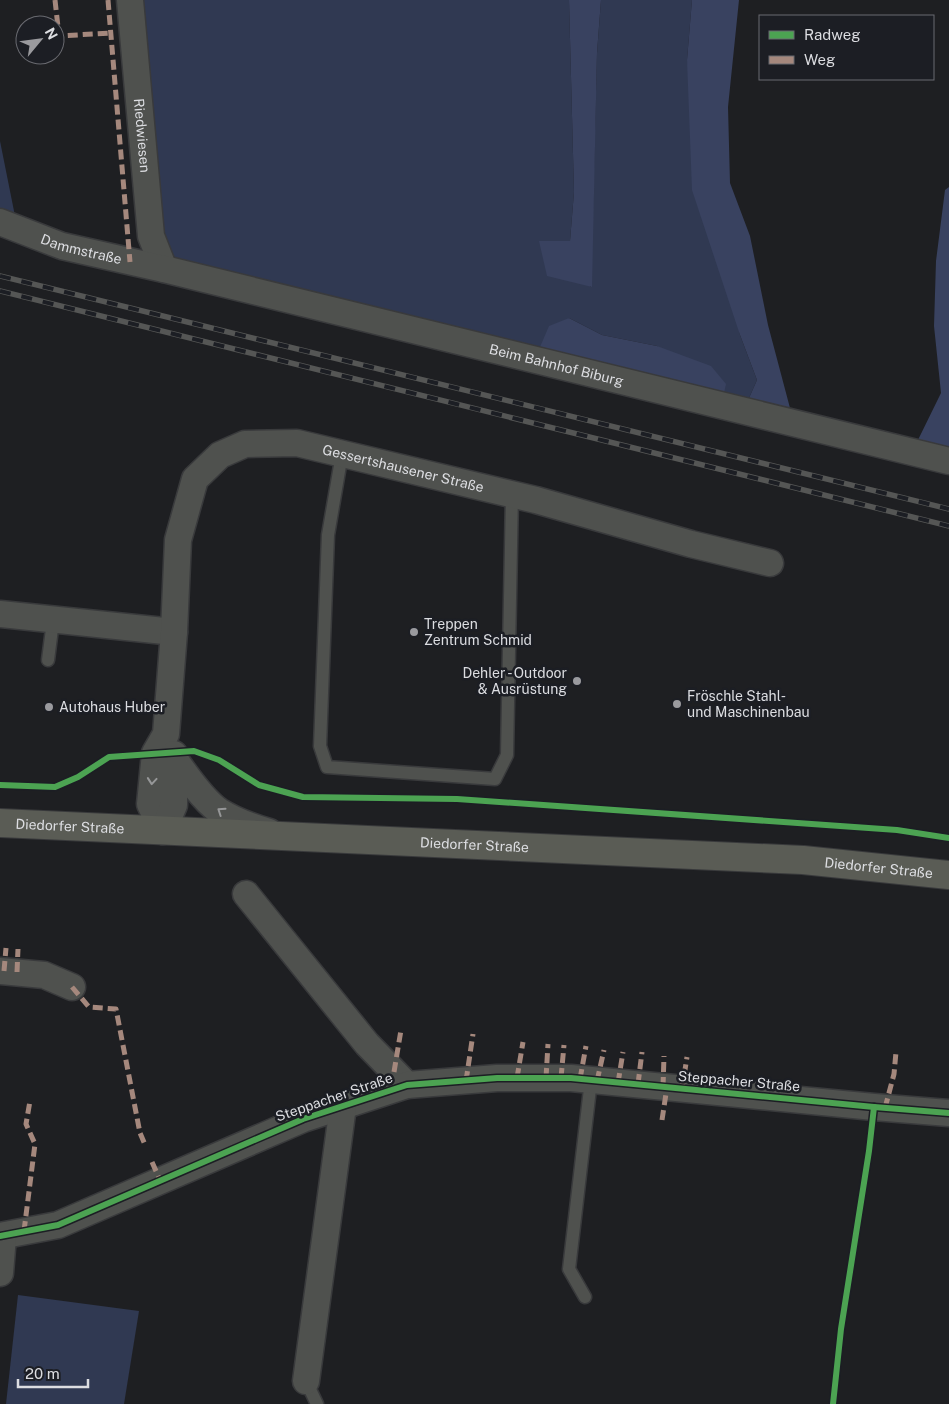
<svg xmlns="http://www.w3.org/2000/svg" width="949" height="1404" font-family="'Public Sans',sans-serif">
<style>
.green{fill:#303952}
.forest{fill:#394260}
.lines{fill:none;stroke-linecap:round;stroke-linejoin:round}
.lane-casing{stroke:#393a3c;stroke-width:15}
.street-casing{stroke:#393a3c;stroke-width:29}
.primary-casing{stroke:#393a3c;stroke-width:30}
.lane{stroke:#4f514e;stroke-width:12}
.street{stroke:#4f514e;stroke-width:26}
.primary{stroke:#5a5c55;stroke-width:28}
.rail-casing{stroke:#555655;stroke-width:5.5}
.rail{stroke:#1c1e24;stroke-width:4;stroke-dasharray:11;stroke-linecap:butt}
.quiet{stroke:#a5887d;stroke-width:5;stroke-dasharray:10 5;stroke-linecap:butt}
.cycleway-casing{stroke:#1c1e24;stroke-width:9}
.cycleway{stroke:#4ca352;stroke-width:6}
.oneway{stroke:#969798}
.poi-dot{fill:#9a9a9e;stroke:#1c1e24;stroke-width:2}
.labels{text-anchor:middle;dominant-baseline:central;stroke-width:5;stroke-linejoin:round;paint-order:stroke}
.street-label{font-size:14px;fill:#dcdde1;stroke:#1c1e24}
.poi-label{font-size:14px;fill:#dcdde1;stroke:#1c1e24;text-anchor:start}
</style>
<rect width="100%" height="100%" fill="#1e1f22"/>
<g class="green">
<polygon points="135,0 569,0 574,192 570,241 540,241 591,287 597,53 601,0 692,0 687,60 740,335 757,380 749,398 722,402 657,346 602,335 569,318 537,354 175,262 165,246"/>
<polygon points="0,141 15,216 0,210"/>
<polygon points="18,1295 139,1311 124,1404 6,1404"/>
</g>
<g class="forest">
<polygon points="569,0 601,0 597,53 592,287 547,276 539,241 570,241 574,192"/>
<polygon points="692,0 739,0 728,107 730,183 750,236 768,325 790,408 749,398 757,380 740,335 692,190 687,60"/>
<polygon points="949,187 949,452 916,444 941,393 934,326 936,261 945,190"/>
<polygon points="569,318 602,335 657,346 711,366 726,384 722,402 537,354 549,326"/>
</g>
<g class="lines">
<g class="lane-casing">
<g id="lane">
<polyline points="342,454 328,535 320,746 327,767 495,779 507,755 512,494"/>
<polyline points="48,660 53,621"/>
<polyline points="585,1297 569,1269 591,1080"/>
<polyline points="306,1381 317,1404"/>
</g>
</g>
<g class="street-casing">
<g id="street">
<path id="s1" d="M130,0L151,236L164,269"/>
<path id="s2" d="M0,222L62,246L164,269L949,461"/>
<polyline points="0,614 174,632"/>
<path d="M174,758C185,774 203,800 219,811C235,821 252,827 269,832"/>
<path id="s3" d="M163,831L150,804L155,753L166,734L174,632L178,540L195,479L220,455L245,444L297,443L536,500L691,544L770,563"/>
<polyline points="163,831 174,805 174,754"/>
<polyline points="246,894 367,1044 407,1085"/>
<polyline points="0,971 44,975 72,987"/>
<polyline points="0,1236 58,1225 303,1119 407,1085 497,1078 571,1078 874,1107 949,1113"/>
<polyline points="0,1273 3,1236"/>
<polyline points="306,1381 343,1106"/>
</g>
</g>
<g class="primary-casing">
<g id="primary">
<path id="s4" d="M0,823L803,860L949,875"/>
</g>
</g>
<use href="#lane" class="lane"/>
<use href="#street" class="street"/>
<use href="#primary" class="primary"/>
<g class="rail-casing">
<g id="rail">
<polyline points="0,276 949,509"/>
<polyline points="0,291 949,526"/>
</g>
</g>
<use href="#rail" class="rail"/>
<g class="quiet">
<polyline points="55,0 59,36 110,33"/>
<polyline points="108,0 130,262"/>
<polyline points="4,971 6,948"/>
<polyline points="17,972 18,949"/>
<polyline points="72,987 89,1007 116,1009 140,1133 146,1147"/>
<polyline points="394,1072 401,1030"/>
<polyline points="517,1078 523,1042"/>
<polyline points="546,1078 548,1044"/>
<polyline points="561,1078 564,1045"/>
<polyline points="580,1079 586,1046"/>
<polyline points="466,1081 473,1034"/>
<polyline points="597,1081 604,1050"/>
<polyline points="618,1083 623,1052"/>
<polyline points="638,1084 642,1052"/>
<polyline points="663,1087 664,1056"/>
<polyline points="682,1089 687,1057"/>
<polyline points="885,1108 894,1074 896,1052"/>
<polyline points="662,1120 667,1087"/>
<polyline points="152,1162 160,1180"/>
<polyline points="24,1231 35,1144 26,1124 30,1101"/>
</g>
<g class="cycleway-casing">
<g id="cycleway">
<polyline points="0,785 55,787 78,777 109,757 194,751 219,760 259,785 303,797 457,799 897,830 949,838"/>
<polyline points="0,1236 58,1225 303,1119 407,1085 497,1078 571,1078 874,1107 949,1113"/>
<polyline points="833,1404 841,1329 869,1151 874,1107"/>
</g>
</g>
<use href="#cycleway" class="cycleway"/>
</g>
<defs><path id="oneway-chevron" d="M-2-3.5L2.5 0L-2 3.5" fill="none" stroke-width="1.6" stroke-linecap="round" stroke-linejoin="round" transform="scale(1.25)"/></defs>
<g class="oneway">
<use href="#oneway-chevron" transform="translate(152 781) rotate(95)"/>
<use href="#oneway-chevron" transform="translate(221 811) rotate(-146)"/>
</g>
<g class="poi-dot">
<circle cx="414" cy="632" r="5"/>
<circle cx="577" cy="681" r="5"/>
<circle cx="677" cy="704" r="5"/>
<circle cx="49" cy="707" r="5"/>
</g>
<g class="labels">
<g class="street-label">
<text stroke="none"><textPath href="#s1" startOffset="136">Riedwiesen</textPath></text>
<text stroke="none"><textPath href="#s2" startOffset="86">Dammstraße</textPath></text>
<text stroke="none"><textPath href="#s2" startOffset="575">Beim Bahnhof Biburg</textPath></text>
<text stroke="none"><textPath href="#s3" startOffset="584">Gessertshausener Straße</textPath></text>
<text stroke="none"><textPath href="#s4" startOffset="70">Diedorfer Straße</textPath></text>
<text stroke="none"><textPath href="#s4" startOffset="475">Diedorfer Straße</textPath></text>
<text stroke="none"><textPath href="#s4" startOffset="880">Diedorfer Straße</textPath></text>
<text transform="translate(739 1081) rotate(5)">Steppacher Straße</text>
<text transform="translate(334 1097) rotate(-19)">Steppacher Straße</text>
</g>
<g class="poi-label">
<text x="424" y="624">Treppen<tspan x="424" dy="16">Zentrum Schmid</tspan></text>
<text x="567" y="673" text-anchor="end">Dehler - Outdoor<tspan x="567" dy="16">&amp; Ausrüstung</tspan></text>
<text x="687" y="696">Fröschle Stahl-<tspan x="687" dy="16">und Maschinenbau</tspan></text>
<text x="59" y="707">Autohaus Huber</text>
</g>
</g>
<rect x="759" y="15" width="175" height="65" fill="#1c1e24" stroke="#696a70"/>
<rect x="769" y="31" width="25" height="8" fill="#4ca352" stroke="#696a70"/>
<text x="804" y="40" font-size="15" fill="#dcdde1">Radweg</text>
<rect x="769" y="56" width="25" height="8" fill="#a5887d" stroke="#696a70"/>
<text x="804" y="65" font-size="15" fill="#dcdde1">Weg</text>
<g transform="translate(40 40) rotate(61)"><circle r="24" fill="#1c1e24" stroke="#696a70"/>
<path d="M0-4L9 19L0 12L-9 19Z" fill="#9a9a9e"/>
<text y="-8" font-size="14" font-weight="bold" text-anchor="middle" fill="#dcdde1">N</text>
</g>
<path d="M18 1379v8h70v-8" fill="none" stroke="#dcdde1" stroke-width="2.5"/>
<text x="25" y="1379" font-size="15" fill="#dcdde1" stroke="#1c1e24" stroke-width="4" paint-order="stroke">20 m</text>
</svg>
